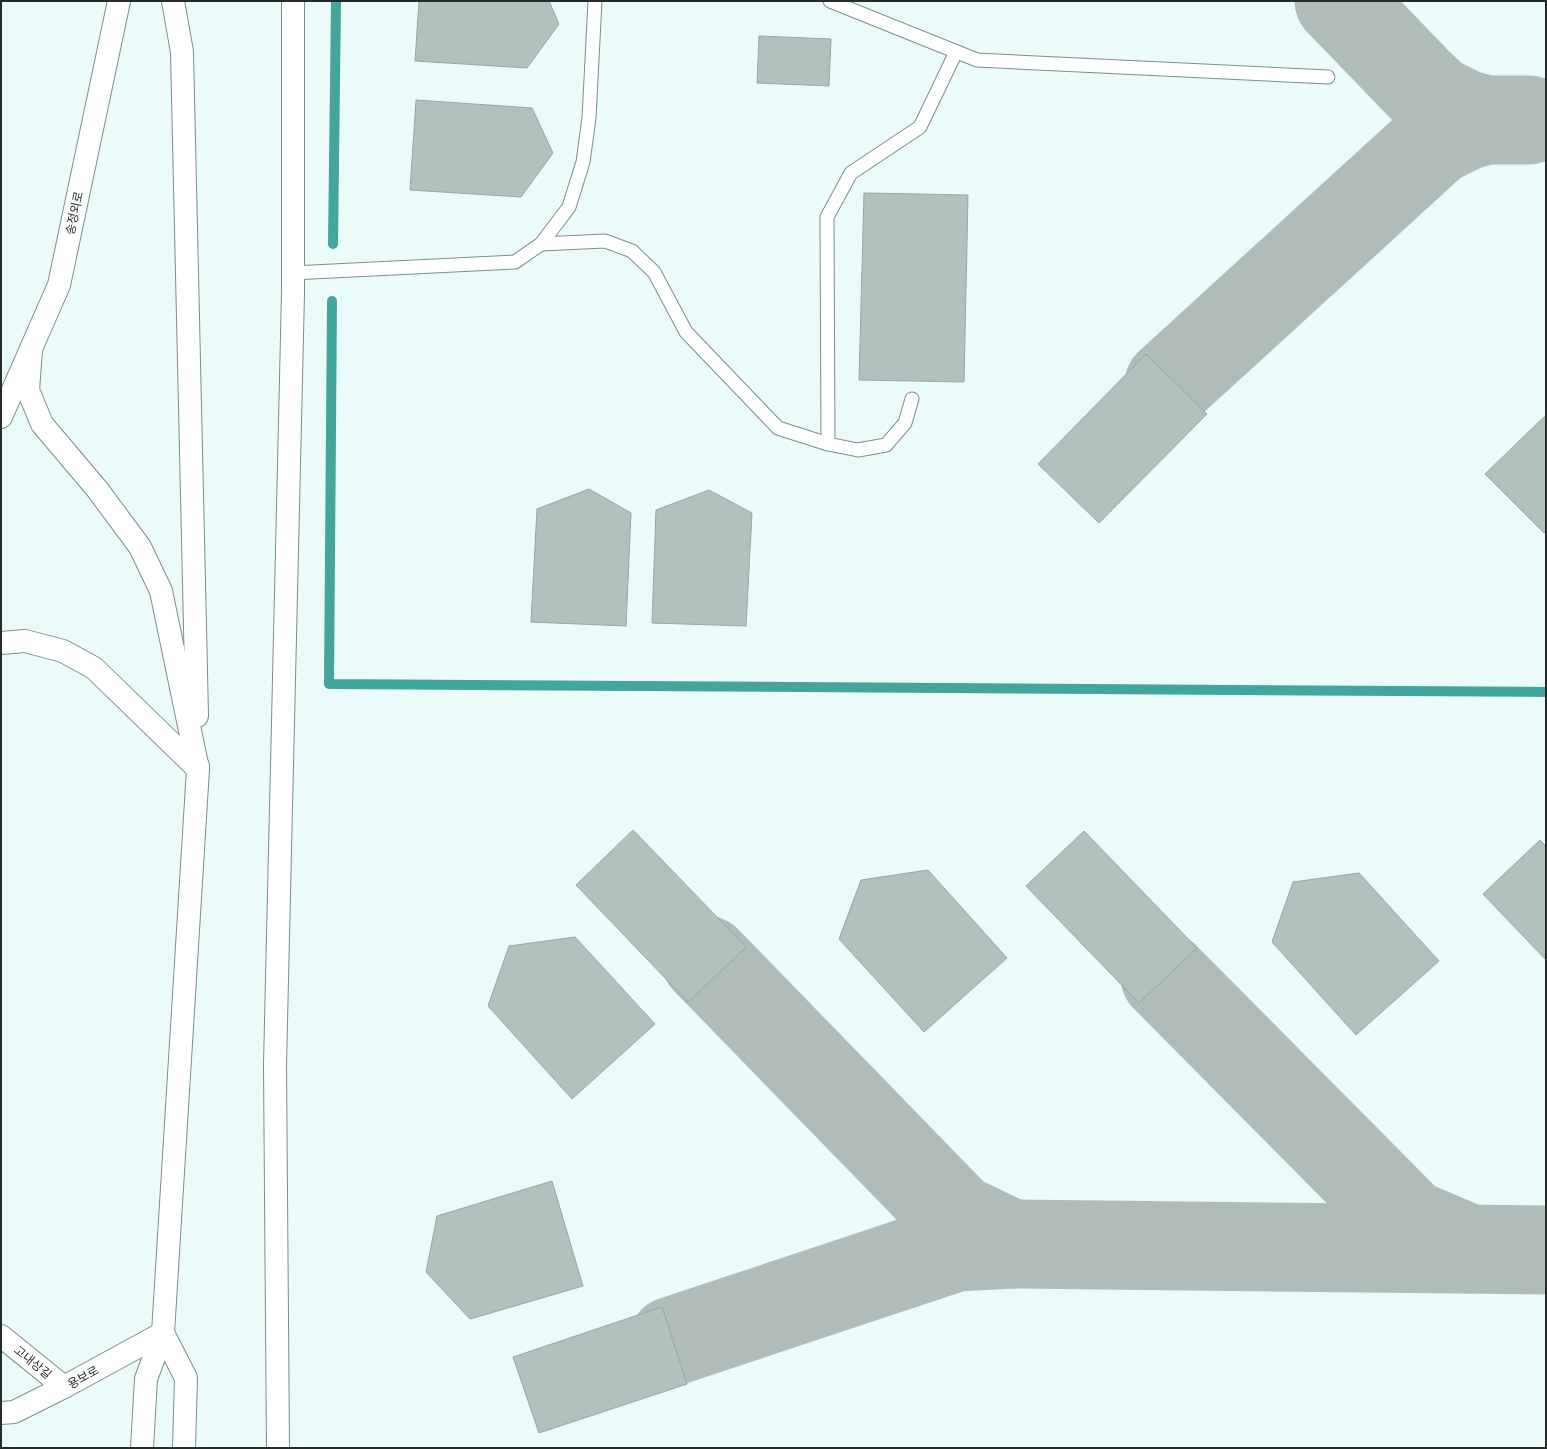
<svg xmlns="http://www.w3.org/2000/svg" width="1547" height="1449" font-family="'IBM Plex Sans','Noto Sans KR',sans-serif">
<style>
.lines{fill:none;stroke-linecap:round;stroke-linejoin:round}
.stream{stroke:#44a59c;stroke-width:10}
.taxiway{stroke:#b0bcba;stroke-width:89}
.building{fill:#b1c1be;stroke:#98a7a5}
.service-casing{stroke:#7e8d8b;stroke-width:15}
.minor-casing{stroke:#7e8d8b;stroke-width:24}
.tertiary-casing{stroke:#7e8d8b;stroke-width:24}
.service{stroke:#fff;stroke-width:13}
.minor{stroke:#fff;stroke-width:22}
.tertiary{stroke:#fff;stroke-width:22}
.labels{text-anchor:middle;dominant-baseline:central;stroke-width:3;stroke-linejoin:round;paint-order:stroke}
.street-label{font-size:12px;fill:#252b2a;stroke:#fff}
</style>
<rect width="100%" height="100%" fill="#ebfbf9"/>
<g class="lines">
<g class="stream">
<polyline points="333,244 336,1"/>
<polyline points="332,301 329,684 1546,692"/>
</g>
<g class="taxiway">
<polyline points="1339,1 1418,83 1436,100 1464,114 1486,120 1529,120"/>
<polyline points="1169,384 1435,141 1465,126 1486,120"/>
<polyline points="706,960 957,1218 1011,1244"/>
<polyline points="1165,977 1410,1224 1469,1249"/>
<polyline points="673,1341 956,1247 1011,1244 1546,1250"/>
</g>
</g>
<g class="building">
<polygon points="419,1 549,1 559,24 527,68 415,61"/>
<polygon points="759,36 831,39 829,86 757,83"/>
<polygon points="416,100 532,108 553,153 521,197 410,190"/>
<polygon points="864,193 968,195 964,382 859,380"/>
<polygon points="1146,354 1207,414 1099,523 1038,464"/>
<polygon points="1546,415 1546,531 1544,533 1485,474"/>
<polygon points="589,489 631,513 626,626 531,622 537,509"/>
<polygon points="709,490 752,513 746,626 652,623 656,510"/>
<polygon points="633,830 746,947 688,1002 576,885"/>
<polygon points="1084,831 1197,948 1139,1003 1026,886"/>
<polygon points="1540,840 1546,846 1546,960 1483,894"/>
<polygon points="928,870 1007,958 924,1032 839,939 861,880"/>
<polygon points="1359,873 1439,961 1356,1035 1272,942 1293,882"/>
<polygon points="575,937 655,1024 572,1099 488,1006 509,946"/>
<polygon points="552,1181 583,1286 470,1319 426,1272 437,1216"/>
<polygon points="662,1307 687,1384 539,1433 513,1357"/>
</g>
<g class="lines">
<g class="service-casing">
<g id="service">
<polyline points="830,1 977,60 1328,77"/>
<polyline points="541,244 605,241 632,251 654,272 686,332 778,428 828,444 858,450 886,445 905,423 912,399"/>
<polyline points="292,273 515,262 541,244 569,207 583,162 589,118 595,1"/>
<polyline points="828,444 827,217 851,173 920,127 956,52"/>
</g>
</g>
<g class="minor-casing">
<g id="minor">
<polyline points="173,1 182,52 197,716"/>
<polyline points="31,351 28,390 42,424 97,489 140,547 161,591 198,769 163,1333 146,1379 142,1448"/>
<polyline points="1,643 25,641 63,651 94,668 198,769 198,766"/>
<polyline points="163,1333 186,1378 184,1448"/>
<polyline points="1,1336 64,1387"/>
<polyline points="1,1413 14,1412 64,1387 163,1333"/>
<polyline points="278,1448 275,1065 293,293 293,1"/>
</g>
</g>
<g class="tertiary-casing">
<polyline id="tertiary" points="1,417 59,285 119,1"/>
</g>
<use href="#service" class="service"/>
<use href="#minor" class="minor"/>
<use href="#tertiary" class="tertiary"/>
</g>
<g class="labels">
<g class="street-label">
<text transform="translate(74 213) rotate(-78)">송정외로</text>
<text transform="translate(33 1362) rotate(39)">고내상길</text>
<text transform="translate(83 1377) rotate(-29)">용보로</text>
</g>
</g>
<rect width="1547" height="1449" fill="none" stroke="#252b2a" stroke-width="4"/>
</svg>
